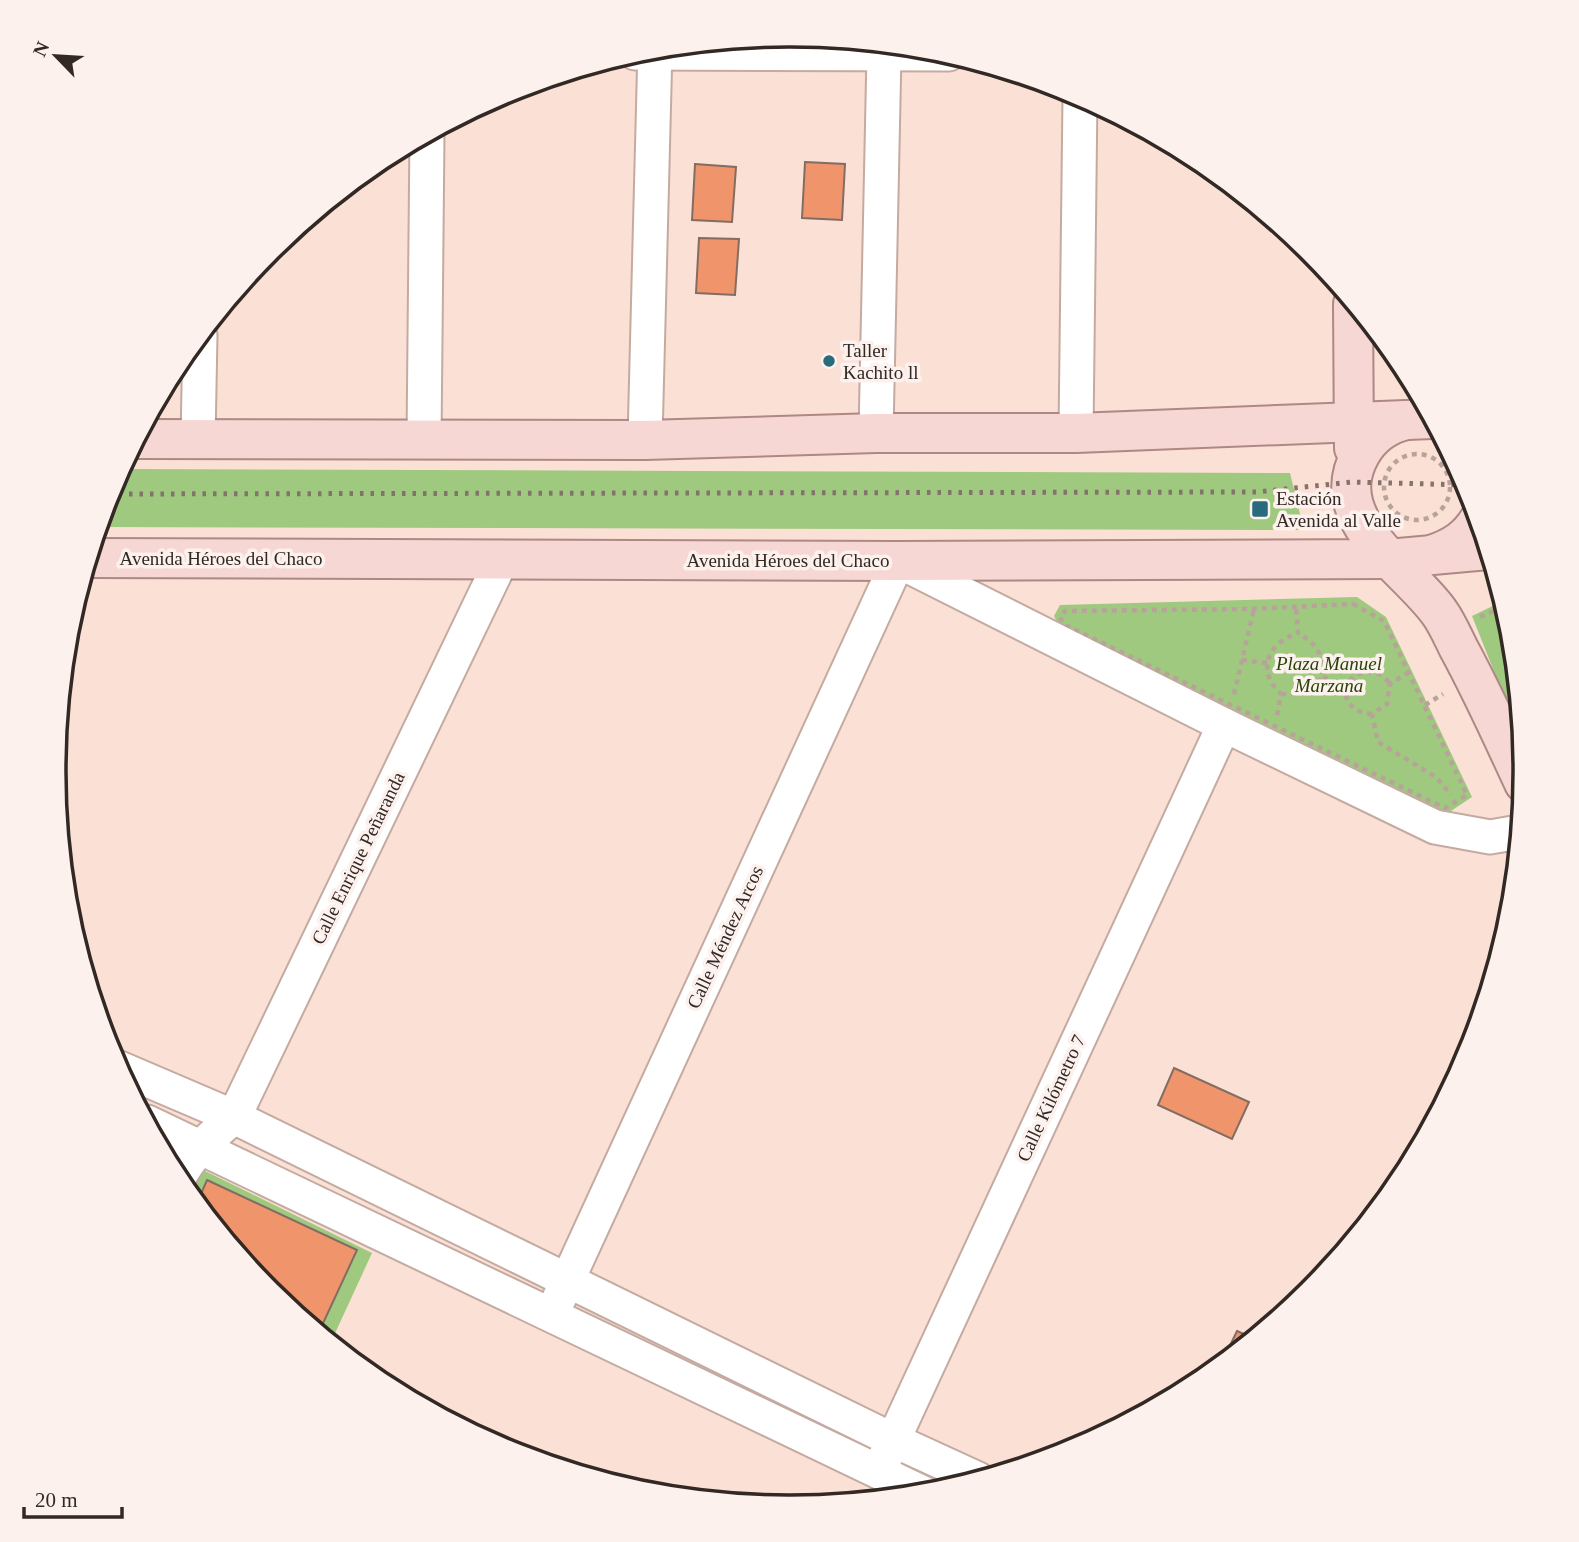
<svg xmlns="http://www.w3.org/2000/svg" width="1579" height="1542" font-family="Georgia,serif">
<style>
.green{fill:#9ec97e}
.building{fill:#f0946c;stroke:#836c62;stroke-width:2}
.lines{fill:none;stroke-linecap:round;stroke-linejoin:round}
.minor-casing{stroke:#c4aaa0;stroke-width:37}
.major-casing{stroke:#ae8884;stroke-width:42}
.path{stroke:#b8a39a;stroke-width:4.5;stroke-dasharray:5 5;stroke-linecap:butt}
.minor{stroke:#fff;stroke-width:33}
.major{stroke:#f7d7d4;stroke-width:38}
.rail{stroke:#84736c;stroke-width:5;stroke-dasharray:3.5 7;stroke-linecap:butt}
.poi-dot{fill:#276b7c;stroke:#fcf1ed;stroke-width:2.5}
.labels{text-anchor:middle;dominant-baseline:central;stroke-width:7;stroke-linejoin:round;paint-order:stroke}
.poi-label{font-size:19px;fill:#322824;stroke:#fcf1ed;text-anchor:start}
.street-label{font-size:19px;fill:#322824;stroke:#fcf1ed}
.park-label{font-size:19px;font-style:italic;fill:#264306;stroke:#fcf1ed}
.rim{fill:none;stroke:#322824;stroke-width:3.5}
</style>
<rect width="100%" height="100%" fill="#fbe0d5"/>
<g class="green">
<polygon points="121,469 1290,473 1304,530 98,527 110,489"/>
<polygon points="1357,597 1386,617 1472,797 1445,815 1058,624 1054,616 1060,605"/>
<polygon points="1503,601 1511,628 1519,710 1511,714 1472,616"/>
<polygon points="164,1154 205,1171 372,1253 331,1342 269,1291 177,1180"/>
</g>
<g class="building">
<polygon points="805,162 845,164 842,220 802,218"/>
<polygon points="695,164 736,167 732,222 692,220"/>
<polygon points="699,238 739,239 735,295 696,293"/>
<polygon points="1174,1068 1249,1102 1232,1139 1158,1105"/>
<polygon points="207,1180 357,1250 319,1332 269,1291 197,1203"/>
<polygon points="1237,1331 1253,1338 1221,1364"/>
</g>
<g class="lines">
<g class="minor-casing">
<g id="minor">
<polyline points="635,53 949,54"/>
<polyline points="876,433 884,54"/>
<polyline points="1076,433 1080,96"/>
<polyline points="198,440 200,335"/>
<polyline points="424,440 427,134"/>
<polyline points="645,440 655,48"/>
<polyline points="117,1067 234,1117 893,1440 978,1479"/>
<polyline points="147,1122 925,1494"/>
<path d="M178,1180C191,1153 212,1136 234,1117L502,559"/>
<polyline points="552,1314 898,561 1224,725 1435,827 1490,837 1519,832"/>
<polyline points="884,1460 1224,725"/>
</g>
</g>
<g class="major-casing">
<g id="major">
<polyline points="1353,304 1354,448"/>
<path d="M1407,420C1388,424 1371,436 1361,453C1323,520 1406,566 1439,612C1447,623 1453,637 1459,649C1483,693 1503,738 1524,783"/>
<polyline points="137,439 645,440 876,433 1076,433 1432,419"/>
<path d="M1434,554C1454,547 1468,538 1479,520"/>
<polyline points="89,558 898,561 1388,559 1488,550"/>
</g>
</g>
<g class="path">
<circle cx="1417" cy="487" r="33"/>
<polygon points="1353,604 1384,621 1467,795 1445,808 1063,624 1060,617 1065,611 1254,609"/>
<polyline points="1480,617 1505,606"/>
<polyline points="1242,660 1267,663"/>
<polyline points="1409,672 1390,684 1387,704 1372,714 1378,742 1436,777 1451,795"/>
<polyline points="1323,677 1346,686"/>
<polyline points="1234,694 1254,609"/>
<path d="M1281,694C1299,696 1310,690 1323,677C1323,654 1318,645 1298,633"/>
<polyline points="1425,705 1443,694"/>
<path d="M1372,714C1349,713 1336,693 1355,675C1369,670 1381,671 1390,684"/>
<path d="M1277,715L1281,694C1256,671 1267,643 1298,633L1296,607"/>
</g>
<use href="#minor" class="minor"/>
<use href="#major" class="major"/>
<polyline class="rail" points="108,494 1257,492 1352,482 1467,485"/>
</g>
<g class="poi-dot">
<circle cx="829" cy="361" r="7"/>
<rect x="1251" y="500" width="18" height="18" rx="3.5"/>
</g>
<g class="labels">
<g class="poi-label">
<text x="843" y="350">Taller<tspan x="843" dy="22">Kachito ll</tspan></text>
<text x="1276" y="498">Estación<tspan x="1276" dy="22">Avenida al Valle</tspan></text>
</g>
<g class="street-label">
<text x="221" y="558">Avenida Héroes del Chaco</text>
<text x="788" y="560">Avenida Héroes del Chaco</text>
<text transform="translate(358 858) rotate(-64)">Calle Enrique Peñaranda</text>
<text transform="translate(725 937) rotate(-65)">Calle Méndez Arcos</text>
<text transform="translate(1051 1098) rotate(-65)">Calle Kilómetro 7</text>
</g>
<g class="park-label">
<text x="1329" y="663">Plaza Manuel<tspan x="1329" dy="22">Marzana</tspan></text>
</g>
</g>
<path d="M0 0H1579V1542H0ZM789 47H790A723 723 0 0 1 1513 770V772A723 723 0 0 1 790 1495H789A723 723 0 0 1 66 772V770A723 723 0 0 1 789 47Z" fill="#fcf1ed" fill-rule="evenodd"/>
<path class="rim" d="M789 47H790A723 723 0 0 1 1513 770V772A723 723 0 0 1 790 1495H789A723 723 0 0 1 66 772V770A723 723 0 0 1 789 47Z"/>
<g transform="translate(56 56) rotate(295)" stroke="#fcf1ed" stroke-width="5" paint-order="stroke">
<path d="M0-5L12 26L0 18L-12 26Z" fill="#322824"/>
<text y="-10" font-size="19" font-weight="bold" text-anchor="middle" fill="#322824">N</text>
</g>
<path d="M24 1507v10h98v-10" fill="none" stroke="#322824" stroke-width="3.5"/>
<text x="35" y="1507" font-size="21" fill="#322824" stroke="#fcf1ed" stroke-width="5" paint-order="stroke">20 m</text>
</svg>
